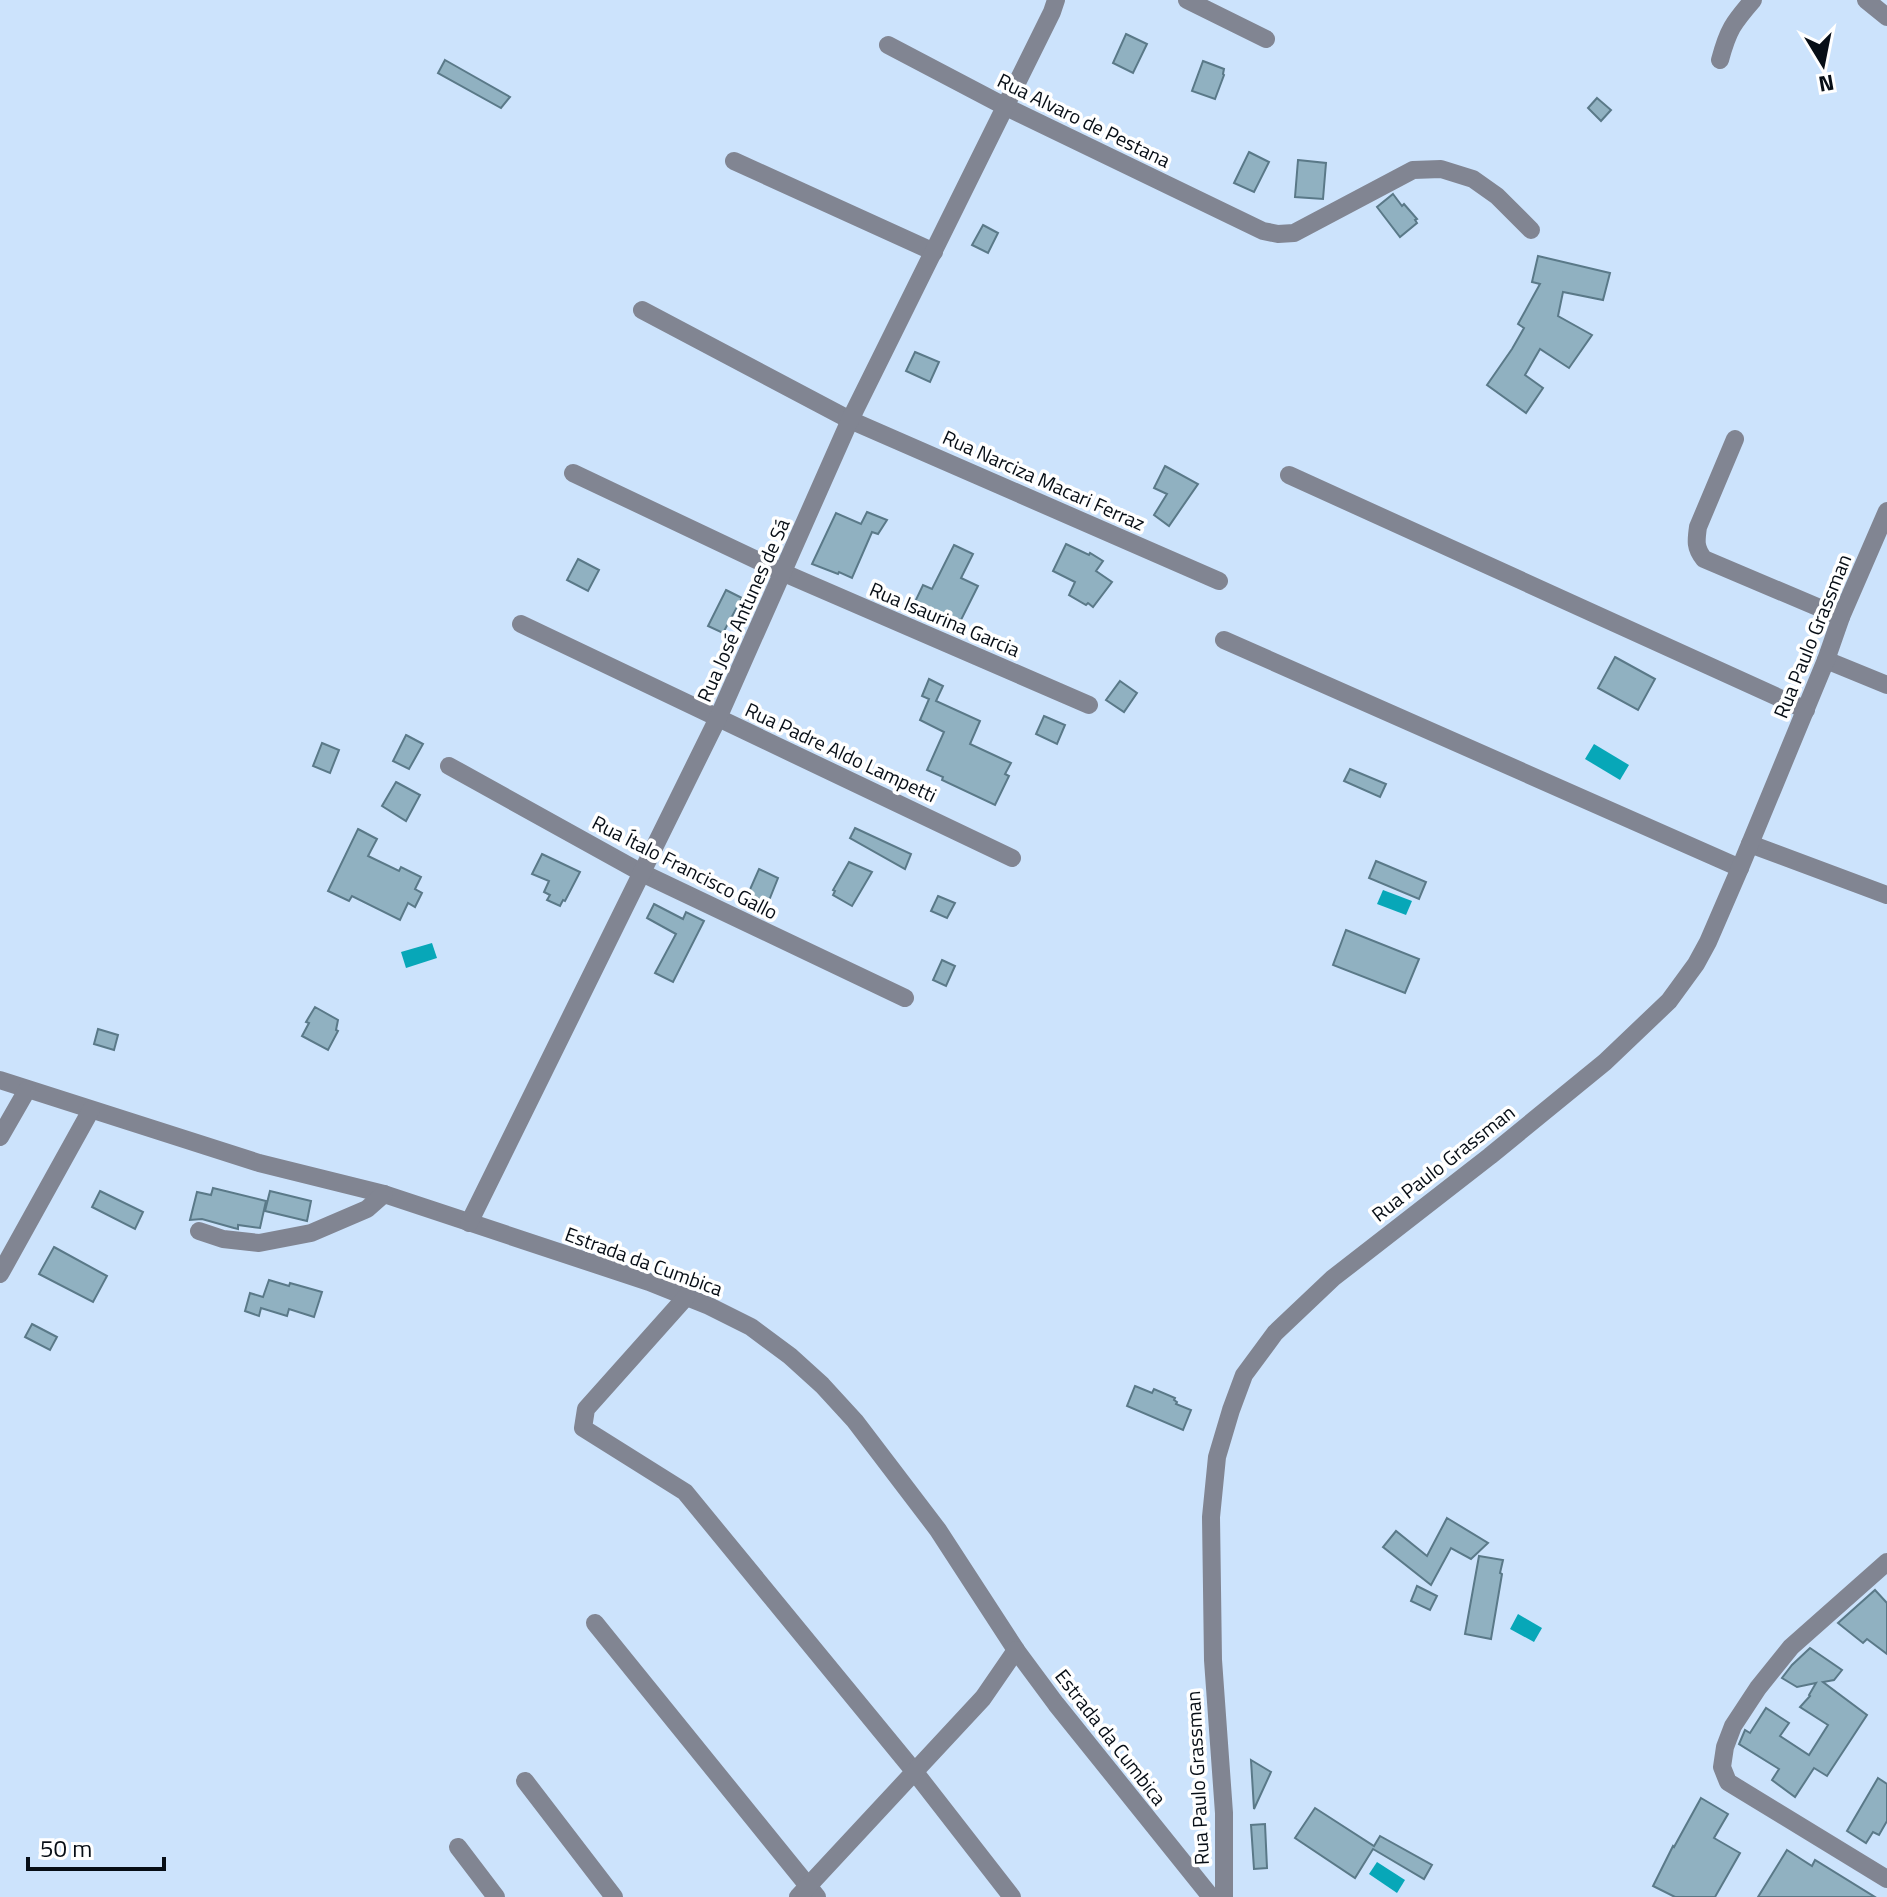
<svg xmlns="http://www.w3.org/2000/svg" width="1887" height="1897" font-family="'Titillium Web',sans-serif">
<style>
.water{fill:#07a7b8}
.building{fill:#90b1c1;stroke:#5a7988;stroke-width:2}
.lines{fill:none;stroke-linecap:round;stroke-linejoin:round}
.street{stroke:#818592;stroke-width:18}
.labels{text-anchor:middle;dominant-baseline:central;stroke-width:7;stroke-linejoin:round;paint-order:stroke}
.street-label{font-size:20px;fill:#070e16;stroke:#fff}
</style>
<rect width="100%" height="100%" fill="#cce3fc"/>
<g class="water">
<polygon points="1594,744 1629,765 1620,780 1585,759"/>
<polygon points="1383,890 1412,901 1406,915 1377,904"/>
<polygon points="432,943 437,958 406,968 401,952"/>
<polygon points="1518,1614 1542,1628 1534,1642 1510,1629"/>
<polygon points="1377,1862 1405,1880 1397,1893 1369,1874"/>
</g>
<g class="building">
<polygon points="1126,34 1147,44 1133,73 1113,63"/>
<polygon points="445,60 510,97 501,108 438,73"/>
<polygon points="1203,61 1224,69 1223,74 1224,75 1215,99 1192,91"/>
<polygon points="1597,98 1611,110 1601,121 1588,108"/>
<polygon points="1249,152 1269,162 1254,192 1234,183"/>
<polygon points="1298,160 1326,163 1323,199 1295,197"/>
<polygon points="1393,194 1402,206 1404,204 1417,219 1415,220 1417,223 1400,237 1377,207"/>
<polygon points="983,225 998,233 988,253 972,245"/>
<polygon points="1538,256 1610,273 1603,300 1563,292 1558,316 1592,335 1569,368 1540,349 1525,375 1543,388 1526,413 1487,385 1512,349 1524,328 1518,324 1540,284 1532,282"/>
<polygon points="915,352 939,362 930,382 906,371"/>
<polygon points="1165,466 1198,484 1169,526 1154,515 1167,494 1154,488"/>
<polygon points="867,512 887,520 878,534 872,532 852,578 839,572 838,574 812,564 836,513 861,524"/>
<polygon points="1066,544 1089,555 1090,553 1103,561 1096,571 1112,582 1093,607 1088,603 1086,605 1069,595 1075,582 1053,571"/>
<polygon points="954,545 973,554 961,578 978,586 957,628 913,606 923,585 932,589"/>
<polygon points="578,559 599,570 588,591 567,580"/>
<polygon points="726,590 742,598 723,633 708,626"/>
<polygon points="1615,657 1655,679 1638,710 1598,688"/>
<polygon points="929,679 943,686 936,701 980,721 970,744 1011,763 1005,774 1009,776 995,805 942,780 943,777 927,770 944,732 920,720 929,699 922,696"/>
<polygon points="1120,681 1137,693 1124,712 1106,700"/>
<polygon points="1044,716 1065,725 1057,744 1036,734"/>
<polygon points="406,735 423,744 409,769 393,761"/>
<polygon points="322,743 339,750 330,773 313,766"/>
<polygon points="1350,769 1386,784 1380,797 1344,781"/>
<polygon points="396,782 420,795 406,821 382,806"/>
<polygon points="855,828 911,854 905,869 850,838"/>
<polygon points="358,829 377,839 368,856 399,871 401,867 421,877 415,889 422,893 415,907 408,903 400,920 352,896 349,901 328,891"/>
<polygon points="542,854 580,872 565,901 563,900 560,906 547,900 550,895 544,892 549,881 532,874"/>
<polygon points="1376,861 1426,882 1419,899 1369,878"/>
<polygon points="849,862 872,872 852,906 833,895 835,891 833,890"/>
<polygon points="759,869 778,878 768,903 748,894"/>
<polygon points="938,896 955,903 947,918 931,911"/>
<polygon points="654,904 683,919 686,912 704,921 673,982 655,973 676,934 647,918"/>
<polygon points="1346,930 1419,959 1405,993 1333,965"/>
<polygon points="942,960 955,966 946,986 933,980"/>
<polygon points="315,1007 338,1020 336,1030 338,1031 328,1050 302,1036 309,1023 306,1022"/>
<polygon points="98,1029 118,1035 114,1050 94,1044"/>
<polygon points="213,1188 266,1201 260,1228 238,1225 238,1229 234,1228 202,1219 190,1220 197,1192 211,1195"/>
<polygon points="100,1191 143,1212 135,1229 92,1207"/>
<polygon points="270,1191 311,1201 307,1221 265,1211"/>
<polygon points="54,1247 107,1276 93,1302 39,1274"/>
<polygon points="269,1280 289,1286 290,1283 322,1292 314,1317 289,1309 287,1316 261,1308 259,1316 245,1311 250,1293 263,1297"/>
<polygon points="32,1324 57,1337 50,1350 25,1337"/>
<polygon points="1135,1386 1152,1393 1154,1389 1175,1398 1174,1400 1177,1402 1176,1404 1191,1410 1183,1430 1127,1406"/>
<polygon points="1447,1518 1488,1543 1471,1559 1451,1548 1431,1585 1383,1547 1396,1531 1427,1556"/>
<polygon points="1479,1556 1503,1560 1500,1573 1502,1574 1491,1639 1465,1634"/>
<polygon points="1417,1586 1437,1596 1430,1610 1411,1601"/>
<polygon points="1875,1590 1887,1603 1887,1654 1867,1639 1863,1643 1838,1623"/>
<polygon points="1810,1648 1842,1670 1834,1680 1823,1682 1867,1715 1827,1776 1814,1768 1795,1797 1772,1780 1779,1769 1739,1744 1745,1730 1750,1733 1766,1708 1789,1723 1780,1736 1809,1755 1828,1725 1800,1707 1810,1696 1809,1695 1816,1683 1797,1687 1782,1678 1792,1665"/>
<polygon points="1251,1760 1271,1772 1254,1809"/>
<polygon points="1878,1778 1887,1784 1887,1821 1879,1835 1873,1832 1866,1843 1847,1831"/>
<polygon points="1701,1798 1728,1814 1714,1838 1740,1853 1715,1897 1675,1897 1653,1886 1673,1846 1674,1847"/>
<polygon points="1315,1808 1374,1846 1380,1836 1432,1865 1424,1879 1373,1849 1355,1878 1295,1838"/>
<polygon points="1265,1824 1267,1868 1254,1869 1251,1825"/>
<polygon points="1787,1850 1812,1866 1815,1860 1875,1897 1758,1897"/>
</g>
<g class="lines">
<g class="street">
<polyline points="1187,0 1266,39"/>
<polyline points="1866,0 1887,17"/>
<polyline points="888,45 1006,107 1263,231 1278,234 1294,233 1413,170 1441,169 1473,179 1497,196 1531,230"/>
<path d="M1720,60C1728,30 1733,23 1753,0"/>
<polyline points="734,161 934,252"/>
<polyline points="642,310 850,420 1219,581"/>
<path d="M1735,439L1698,527C1696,541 1695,548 1704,559L1841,617"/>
<polyline points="573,473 784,573 1089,705"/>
<polyline points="1289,475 1806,710"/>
<polyline points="521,624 1012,858"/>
<polyline points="1224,640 1740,868"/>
<polyline points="1826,660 1887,685"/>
<polyline points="449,766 642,873 905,998"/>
<polyline points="1750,844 1887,895"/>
<polyline points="0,1080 259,1163 384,1194 649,1282 709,1306 751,1327 790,1356 822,1385 855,1421 938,1530 1016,1650 1056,1704 1211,1897"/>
<polyline points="0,1137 27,1090"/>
<polyline points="469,1223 718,718 850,420 1052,12 1056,0"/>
<polyline points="199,1231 223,1239 259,1243 311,1233 367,1209 384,1194"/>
<polyline points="0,1274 91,1110"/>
<polyline points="686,1297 586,1409 583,1428 685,1492 914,1771 1012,1897"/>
<polyline points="1887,1562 1791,1647 1758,1688 1733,1726 1725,1747 1722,1767 1728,1782 1887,1879"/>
<polyline points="595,1623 817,1897"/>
<polyline points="525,1781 614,1897"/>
<polyline points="458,1847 496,1897"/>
<polyline points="798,1897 983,1698 1016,1650"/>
<polyline points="1224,1897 1224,1813 1213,1660 1211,1517 1217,1457 1231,1410 1244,1375 1275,1333 1333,1278 1490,1156 1605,1062 1669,1001 1696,964 1708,942 1740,868 1826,660 1841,617 1887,511"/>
</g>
</g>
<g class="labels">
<g class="street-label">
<text transform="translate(1084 120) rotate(26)">Rua Alvaro de Pestana</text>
<text transform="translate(1044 480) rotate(24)">Rua Narciza Macari Ferraz</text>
<text transform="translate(743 610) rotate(-66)">Rua José Antunes de Sá</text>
<text transform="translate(945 619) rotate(23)">Rua Isaurina Garcia</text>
<text transform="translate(1812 636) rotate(-68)">Rua Paulo Grassman</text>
<text transform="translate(841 752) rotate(25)">Rua Padre Aldo Lampetti</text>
<text transform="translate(685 867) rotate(27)">Rua Ítalo Francisco Gallo</text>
<text transform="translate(1443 1163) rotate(-38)">Rua Paulo Grassman</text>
<text transform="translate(644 1261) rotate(20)">Estrada da Cumbica</text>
<text transform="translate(1111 1737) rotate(52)">Estrada da Cumbica</text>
<text transform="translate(1197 1778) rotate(-93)">Rua Paulo Grassman</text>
</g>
</g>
<g transform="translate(1823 64) rotate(170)" stroke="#ffffff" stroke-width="6" paint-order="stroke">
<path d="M0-6L14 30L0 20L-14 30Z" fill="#070e16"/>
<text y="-12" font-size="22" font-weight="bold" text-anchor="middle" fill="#070e16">N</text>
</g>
<path d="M28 1857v12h136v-12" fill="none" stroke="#070e16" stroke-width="4"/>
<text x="40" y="1857" font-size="24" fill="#070e16" stroke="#ffffff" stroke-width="6" paint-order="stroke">50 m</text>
</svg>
